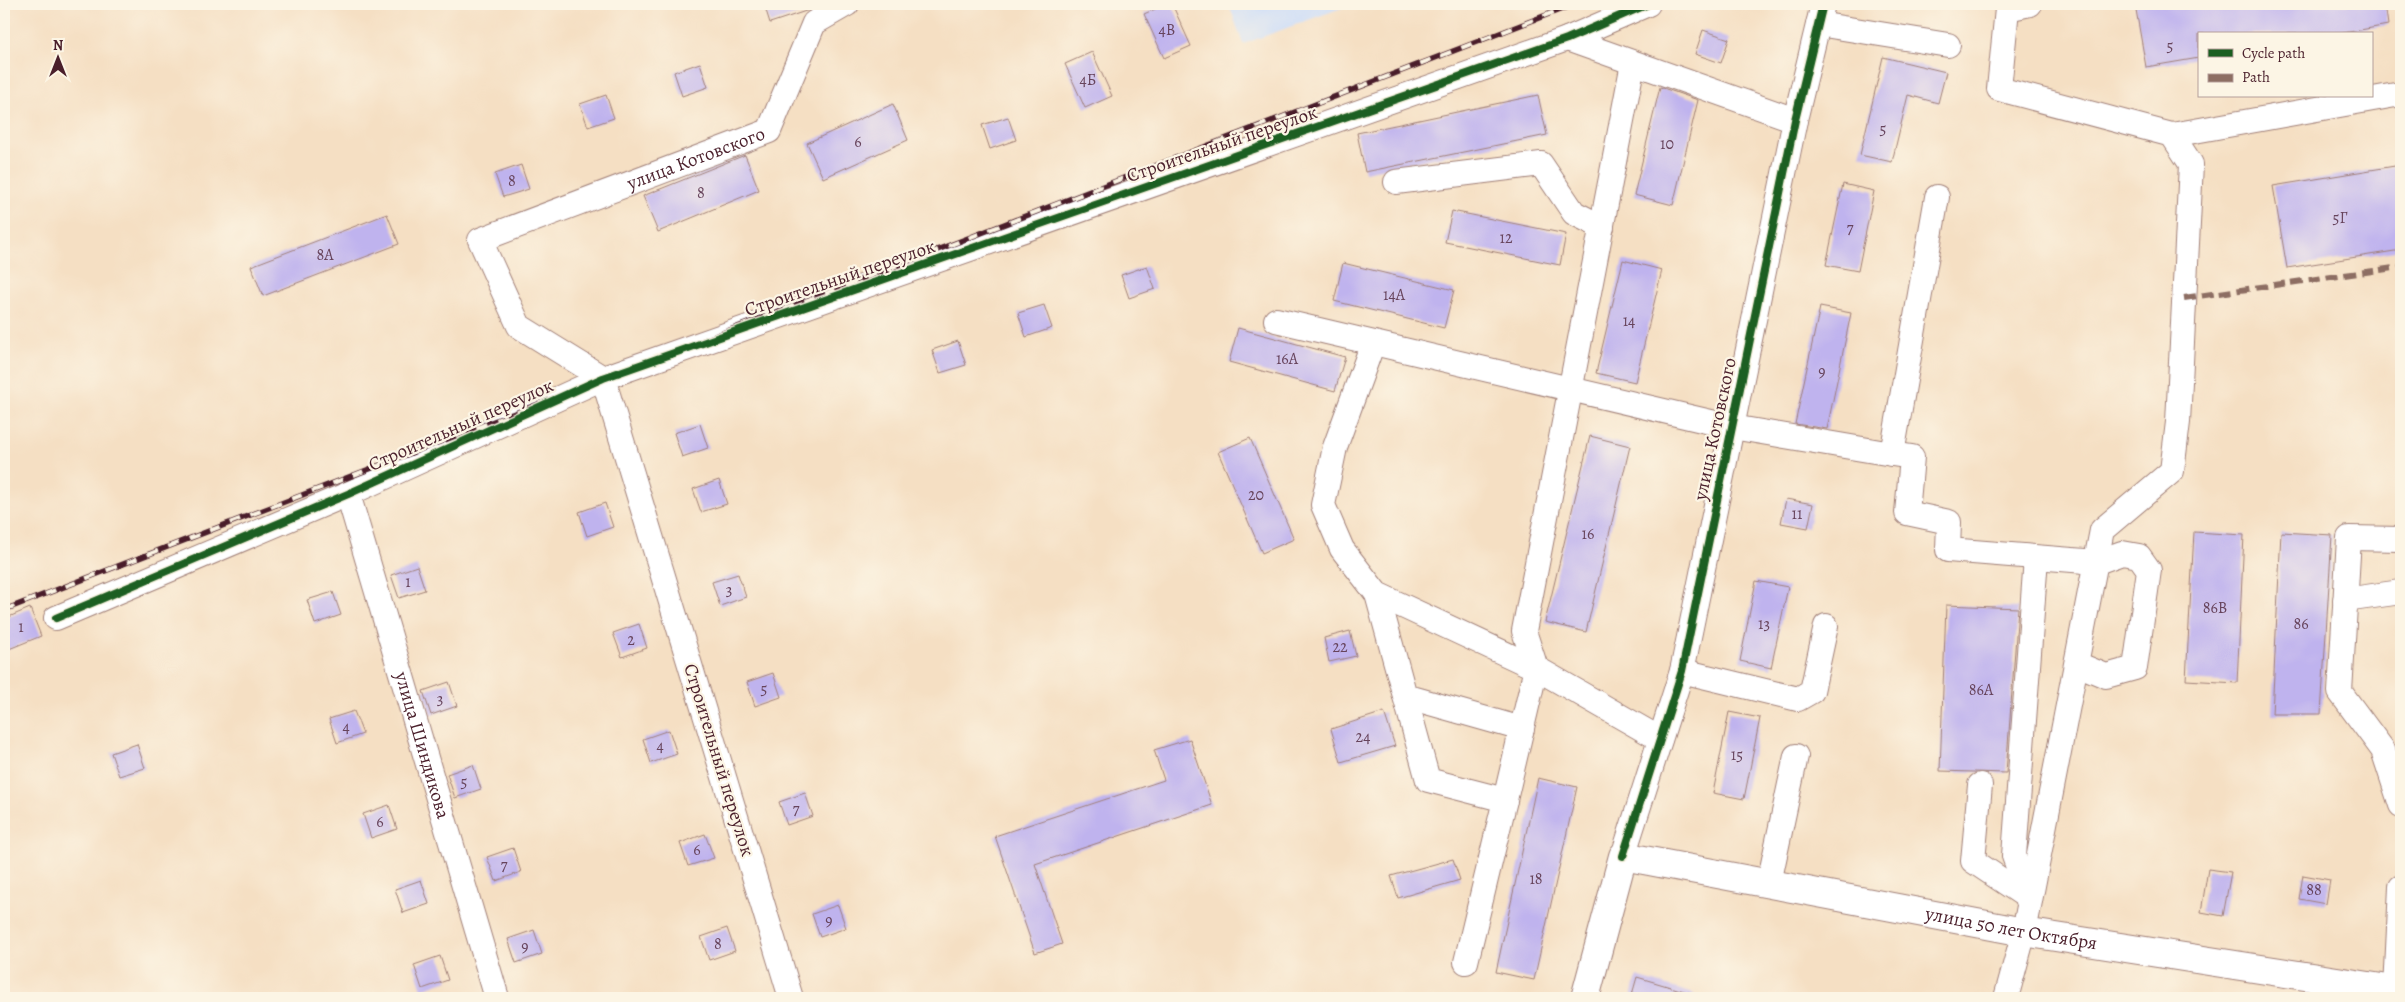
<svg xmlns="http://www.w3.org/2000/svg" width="2405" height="1002" font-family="Alegreya,serif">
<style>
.built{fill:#cadcf9}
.building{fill:#bfb3ee}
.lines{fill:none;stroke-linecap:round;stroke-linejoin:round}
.minor-casing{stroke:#a07f77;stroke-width:26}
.major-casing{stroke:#a07f77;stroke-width:30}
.minor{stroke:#fff;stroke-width:24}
.major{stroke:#fff;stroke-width:28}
.rail-casing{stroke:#4a1f2b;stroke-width:5.5}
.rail{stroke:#fcf5e5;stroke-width:4;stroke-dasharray:11;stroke-linecap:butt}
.quiet{stroke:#8d6e63;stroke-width:6;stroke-dasharray:12 6;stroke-linecap:butt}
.cycleway-casing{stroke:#fcf5e5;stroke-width:11}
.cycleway{stroke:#1b5e20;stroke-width:8}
.labels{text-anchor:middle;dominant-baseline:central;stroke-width:4.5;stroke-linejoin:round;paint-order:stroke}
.number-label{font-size:16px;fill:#67445c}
.street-label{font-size:19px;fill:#4a1f2b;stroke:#fcf5e5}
</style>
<rect width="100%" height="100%" fill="#fcf5e5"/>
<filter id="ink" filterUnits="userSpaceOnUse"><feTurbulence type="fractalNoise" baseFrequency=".02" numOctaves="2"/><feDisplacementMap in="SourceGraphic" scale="10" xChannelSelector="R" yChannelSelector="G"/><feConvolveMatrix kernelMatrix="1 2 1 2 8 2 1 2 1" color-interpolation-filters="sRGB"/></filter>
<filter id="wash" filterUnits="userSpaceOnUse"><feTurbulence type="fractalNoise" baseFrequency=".0096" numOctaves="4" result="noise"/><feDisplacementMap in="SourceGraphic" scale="20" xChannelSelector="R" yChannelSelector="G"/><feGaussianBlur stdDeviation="1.12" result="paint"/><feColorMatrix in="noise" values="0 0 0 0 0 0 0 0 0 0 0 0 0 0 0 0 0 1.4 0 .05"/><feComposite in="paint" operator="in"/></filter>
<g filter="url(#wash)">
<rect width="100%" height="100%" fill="#f5dfc3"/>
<polygon class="built" points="1229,4 1352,4 1243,44"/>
<g id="blocks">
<g class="building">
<polygon points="764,4 820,4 809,10 770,23"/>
<polygon points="1166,4 1172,4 1191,46 1164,58 1144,14"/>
<polygon points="2135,4 2385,4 2388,25 2338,34 2199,34 2199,58 2146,67"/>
<polygon points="1703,30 1729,39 1721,63 1695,54"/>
<polygon points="1092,52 1112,96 1085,108 1065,64"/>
<polygon points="1883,57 1946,72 1938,103 1908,95 1892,162 1860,155"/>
<polygon points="700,63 708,87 682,96 674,72"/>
<polygon points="1660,87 1698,100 1673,205 1634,195"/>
<polygon points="606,95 614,118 588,127 580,104"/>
<polygon points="1538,95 1547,135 1365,172 1357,133"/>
<polygon points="893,104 908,140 823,178 807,143"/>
<polygon points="1008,117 1016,140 990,149 982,125"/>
<polygon points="745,155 759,190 658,232 643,196"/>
<polygon points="521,165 529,189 503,197 495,174"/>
<polygon points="2401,165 2401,250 2287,268 2273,186"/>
<polygon points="1843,184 1874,191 1858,271 1826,265"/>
<polygon points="1452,211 1566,234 1560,265 1445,242"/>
<polygon points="387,214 399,244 263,296 251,266"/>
<polygon points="1623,260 1662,270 1635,382 1596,373"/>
<polygon points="1343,263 1454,290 1444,328 1334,301"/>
<polygon points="1147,266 1155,289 1129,298 1121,275"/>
<polygon points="1044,305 1052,328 1026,337 1018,313"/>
<polygon points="1820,307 1851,313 1827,429 1795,424"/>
<polygon points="1238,328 1345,357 1335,391 1229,362"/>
<polygon points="958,341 966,365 940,373 932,350"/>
<polygon points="700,424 708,448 682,457 674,433"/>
<polygon points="1590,436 1630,446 1586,632 1545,622"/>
<polygon points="1250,438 1294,539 1262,553 1218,452"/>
<polygon points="719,480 727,504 701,512 693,489"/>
<polygon points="1786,499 1813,504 1808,528 1781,523"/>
<polygon points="605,503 613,527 587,536 579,512"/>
<polygon points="2194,532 2244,535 2237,683 2186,680"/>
<polygon points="2281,532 2332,535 2321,714 2272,714"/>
<polygon points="417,566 425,590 399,598 391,575"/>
<polygon points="738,574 746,597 720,606 712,582"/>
<polygon points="1756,581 1788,587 1771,668 1740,661"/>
<polygon points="333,592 341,615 315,624 307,600"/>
<polygon points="1946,605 2018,608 2006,773 1940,771"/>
<polygon points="30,608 41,636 4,651 4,619"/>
<polygon points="639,624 647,648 622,657 613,633"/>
<polygon points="1350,631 1356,656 1329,662 1324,638"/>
<polygon points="773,673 781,697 755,706 747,682"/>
<polygon points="449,682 457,706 431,715 423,691"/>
<polygon points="354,711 363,734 337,743 329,719"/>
<polygon points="1384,712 1395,746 1341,762 1331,729"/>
<polygon points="1729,712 1760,718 1744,799 1713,793"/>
<polygon points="669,730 677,754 651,763 643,739"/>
<polygon points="1190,739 1212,805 1035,864 1062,944 1035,953 995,836 1164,780 1154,750"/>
<polygon points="137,744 145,768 119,776 111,753"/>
<polygon points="473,765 481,789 455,798 447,774"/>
<polygon points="1538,778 1577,787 1534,980 1496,972"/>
<polygon points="805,793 813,816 787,825 779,802"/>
<polygon points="389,805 397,829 371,838 363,814"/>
<polygon points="705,834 714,858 688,866 680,843"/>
<polygon points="513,848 521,872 496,881 487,857"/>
<polygon points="1453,859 1460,880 1398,898 1391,876"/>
<polygon points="2208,869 2231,872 2223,916 2201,912"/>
<polygon points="2303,875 2330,880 2326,904 2299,899"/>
<polygon points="421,880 429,904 403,913 395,889"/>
<polygon points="838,905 846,928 820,937 812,914"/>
<polygon points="727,928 735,951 709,960 701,937"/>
<polygon points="534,930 542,954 516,963 508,939"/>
<polygon points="440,956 448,980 422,989 414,965"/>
<polygon points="1637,977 1694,994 1694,998 1631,998"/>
</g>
</g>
</g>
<g filter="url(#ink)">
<use href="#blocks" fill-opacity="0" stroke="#a07f77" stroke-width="1"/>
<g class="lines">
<g class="minor-casing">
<g id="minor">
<polyline points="1818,24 1948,45"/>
<polyline points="1567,39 1795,120"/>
<polyline points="2172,135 2401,94"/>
<polyline points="1396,182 1541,164 1574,213 1602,227"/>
<polyline points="1276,320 1732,427 1892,454 1937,197"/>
<polyline points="1373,343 1335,447 1323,505 1342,549 1377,594 1536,668 1660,739"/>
<polyline points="1892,454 1912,457 1907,513 1949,522 1948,550 2097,562 2122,553 2139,556 2149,570 2135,668 2106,676 2077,664"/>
<path id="s1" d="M348,494L497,998"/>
<polyline points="2401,539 2349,538 2340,692 2383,750 2401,805"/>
<polyline points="1377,594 1428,780 1505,800 1466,962"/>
<polyline points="2345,600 2401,592"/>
<polyline points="56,618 348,494 603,378 1567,39 1648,4"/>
<polyline points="1682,671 1798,699 1812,691 1826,626"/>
<polyline points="1405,696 1522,729"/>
<polyline points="1980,785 1973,861 2030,899"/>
<polyline points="1505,800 1536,668 1524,631 1633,63"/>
<polyline points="1623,856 1682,671 1795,120 1823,4"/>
<polyline points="1769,883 1796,756"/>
<polyline points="2030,899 2014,856 2036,558"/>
<polyline points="2396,990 2401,887"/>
<path id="s2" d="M791,998L603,378L519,326L480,240L769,131L814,23L847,4"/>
<polyline points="2006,998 2024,932 2102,530 2172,471 2178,422 2191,164 2172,135 1999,89 2007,9 2030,4"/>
</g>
</g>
<g class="major-casing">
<g id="major">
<path id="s3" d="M1585,998L1623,856L2024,932L2401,991"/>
</g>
</g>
<use href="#minor" class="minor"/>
<use href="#major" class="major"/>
<g class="rail-casing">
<polyline id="rail" points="4,610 1575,4"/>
</g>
<use href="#rail" class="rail"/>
<polyline class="quiet" points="2184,298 2401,267"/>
<g class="cycleway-casing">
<g id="cycleway">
<polyline points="56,618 348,494 603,378 1567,39 1648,4"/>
<polyline points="1623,856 1682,671 1795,120 1823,4"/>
</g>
</g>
<use href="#cycleway" class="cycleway"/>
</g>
</g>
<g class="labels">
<g class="number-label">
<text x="1167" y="30">4В</text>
<text x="2170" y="46">5</text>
<text x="1088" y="80">4Б</text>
<text x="1883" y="129">5</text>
<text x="858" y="142">6</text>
<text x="1667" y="144">10</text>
<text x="512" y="181">8</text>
<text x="701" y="193">8</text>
<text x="2340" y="218">5Г</text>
<text x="1850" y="228">7</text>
<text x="1506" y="238">12</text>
<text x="325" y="255">8А</text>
<text x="1394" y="295">14А</text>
<text x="1629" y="321">14</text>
<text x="1287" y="359">16А</text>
<text x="1822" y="372">9</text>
<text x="1256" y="495">20</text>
<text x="1797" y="514">11</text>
<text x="1588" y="534">16</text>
<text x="408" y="582">1</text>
<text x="729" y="590">3</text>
<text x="2215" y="608">86В</text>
<text x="1764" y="624">13</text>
<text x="2301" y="624">86</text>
<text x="21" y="627">1</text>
<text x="631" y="640">2</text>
<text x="1340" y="647">22</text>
<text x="764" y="689">5</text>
<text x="1981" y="690">86А</text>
<text x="440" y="699">3</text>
<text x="346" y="727">4</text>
<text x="1363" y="737">24</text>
<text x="660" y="746">4</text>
<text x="1737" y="755">15</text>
<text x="464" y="782">5</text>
<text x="796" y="809">7</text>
<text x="380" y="822">6</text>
<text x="697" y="850">6</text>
<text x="504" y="865">7</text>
<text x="1536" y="879">18</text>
<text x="2314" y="890">88</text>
<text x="829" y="921">9</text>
<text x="718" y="944">8</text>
<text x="525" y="947">9</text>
</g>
<g class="street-label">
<text transform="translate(1222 144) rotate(-19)">Строительный переулок</text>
<text stroke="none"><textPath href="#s2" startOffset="1072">улица Котовского</textPath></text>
<text transform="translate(840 278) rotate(-19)">Строительный переулок</text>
<text transform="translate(461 425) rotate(-24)">Строительный переулок</text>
<text transform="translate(1715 429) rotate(-78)">улица Котовского</text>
<text stroke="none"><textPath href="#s1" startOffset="262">улица Шиндикова</textPath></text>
<text transform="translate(719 760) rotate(73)">Строительный переулок</text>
<text stroke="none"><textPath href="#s3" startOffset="542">улица 50 лет Октября</textPath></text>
</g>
</g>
<rect width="2405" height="1002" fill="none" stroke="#fcf5e5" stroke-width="20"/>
<rect x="2198" y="32" width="175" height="65" fill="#fcf5e5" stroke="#b59f9b"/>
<rect x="2208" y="49" width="25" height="8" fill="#1b5e20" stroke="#b59f9b"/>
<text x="2242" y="58" font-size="15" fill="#4a1f2b">Cycle path</text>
<rect x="2208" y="74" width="25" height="8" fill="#8d6e63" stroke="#b59f9b"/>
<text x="2242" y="82" font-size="15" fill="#4a1f2b">Path</text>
<g transform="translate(58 58)" stroke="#fcf5e5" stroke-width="4" paint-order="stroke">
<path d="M0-4L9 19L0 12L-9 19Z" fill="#4a1f2b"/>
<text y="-8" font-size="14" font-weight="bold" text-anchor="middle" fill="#4a1f2b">N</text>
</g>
</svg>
